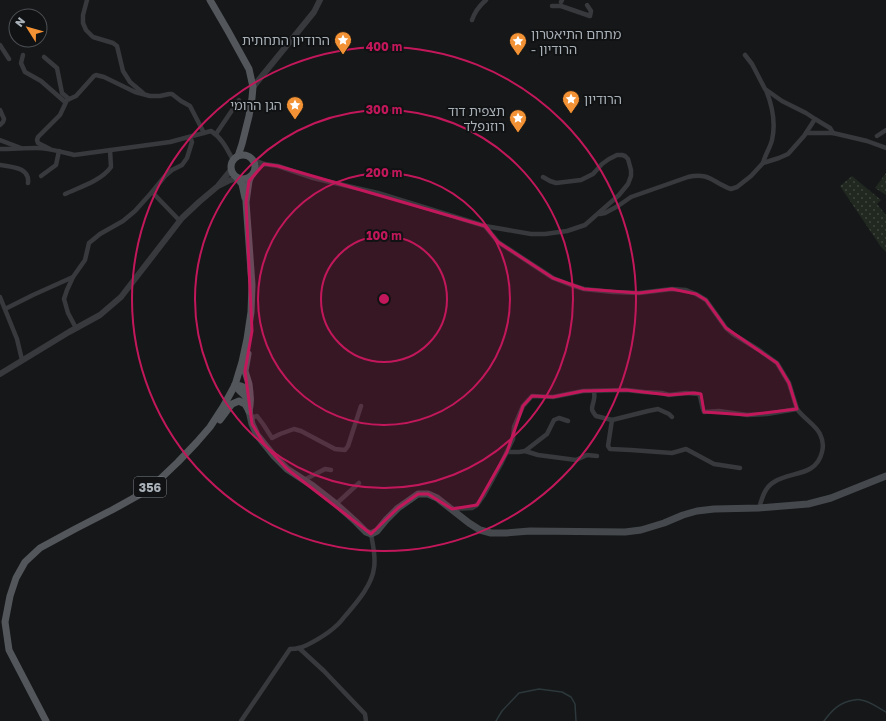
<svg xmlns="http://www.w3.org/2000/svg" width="886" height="721" font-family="'Golos Text','Noto Sans Hebrew',sans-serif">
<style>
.grass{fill:url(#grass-dots)}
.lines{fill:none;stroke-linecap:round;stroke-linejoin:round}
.stream{stroke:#2c383c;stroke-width:1.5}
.minor{stroke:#37393d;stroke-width:4.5}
.tertiary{stroke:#37393d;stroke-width:6}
.secondary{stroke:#45494d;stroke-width:7}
.primary{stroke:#53575c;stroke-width:7}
.marked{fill:#c2185b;fill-opacity:0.2;stroke:#c2185b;stroke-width:3;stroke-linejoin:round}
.ring{fill:none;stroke:#c2185b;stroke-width:2}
.labels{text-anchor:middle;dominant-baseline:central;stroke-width:4;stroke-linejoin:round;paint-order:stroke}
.shield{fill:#111213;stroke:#7b8186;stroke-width:1}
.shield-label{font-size:12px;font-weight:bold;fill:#a8b0b8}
.poi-label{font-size:13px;fill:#a8b0b8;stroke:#111213;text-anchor:end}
.centre{fill:#c2185b;stroke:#111213;stroke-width:2}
.ring-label{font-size:12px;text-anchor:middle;font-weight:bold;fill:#c2185b;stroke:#111213;stroke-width:4;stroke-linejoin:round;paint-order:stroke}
</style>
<defs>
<pattern id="grass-dots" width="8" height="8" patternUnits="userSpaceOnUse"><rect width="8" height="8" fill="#202820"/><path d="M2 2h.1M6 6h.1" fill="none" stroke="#3e453e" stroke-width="1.8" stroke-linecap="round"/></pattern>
</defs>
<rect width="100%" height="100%" fill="#161718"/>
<g class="grass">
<polygon points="886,173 886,195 875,188"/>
<polygon points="852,176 881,200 877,204 886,215 886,252 881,247 840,186"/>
</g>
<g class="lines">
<g class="stream">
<polyline points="496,721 502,711 519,693 539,689 562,692 571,697 575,704 576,721"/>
<path d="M824,721C832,710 840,702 854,700C856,700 859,699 861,700C870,701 878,708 886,712"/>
</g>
<g class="minor">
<polyline points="87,0 83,15 83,23 86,30 93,37 113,43 117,46 123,71 130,82 143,93"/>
<polyline points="561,2 562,0"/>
<polyline points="552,6 561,6 590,16 591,11 587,5"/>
<path d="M472,20C475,11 479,6 486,0"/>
<polyline points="0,45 9,59"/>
<polyline points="23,55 21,63 25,72 41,81 65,102"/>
<polyline points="44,57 57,68 62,93 69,99"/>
<polyline points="0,110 4,119 3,122 0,125"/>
<polyline points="815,119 830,128 833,133"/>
<polyline points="806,133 833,133 867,141 886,148"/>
<polyline points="216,134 239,100"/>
<polyline points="877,136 886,130"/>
<polyline points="0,140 21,148"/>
<path d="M0,149C12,149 24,148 36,148C49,148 62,152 74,155L170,142L211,131C222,138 227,149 233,160"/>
<polyline points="50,149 38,143 37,140 38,137 60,115 67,100 76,96 94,76 96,75 104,77 135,92 150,96 160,96 169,94 172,94 181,101 190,106 204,133"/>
<polyline points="252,159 264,164 278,166 313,178 378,193 485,226 531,234 545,234 567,231 585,225 619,195 628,184 631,176 631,170 628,159 625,156 622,155 617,155 609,159 602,164 593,174 581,180 556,183 550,181 543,177"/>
<path d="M763,163C765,155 770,148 772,140C776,123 772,105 766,90"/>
<path d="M0,165C11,167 30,167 28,183"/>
<polyline points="253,173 257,168 264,164"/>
<polyline points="41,176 56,165 59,151"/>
<polyline points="152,192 180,221"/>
<path d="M65,194C80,187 101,181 111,167L110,150"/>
<path d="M600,214L605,213L618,206L631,197L688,177C710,172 713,183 731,189L737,187L751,176L763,163L779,158L788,154L804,136L815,119L806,113L782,101L765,89L752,64L745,55"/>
<polyline points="485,226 498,242 553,278 571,285 584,289 613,292 639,293 672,289 686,290 696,294 706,300 726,328 733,334 759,350 777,363 789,383 797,409"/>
<polyline points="0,297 17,339 22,360"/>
<polyline points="5,309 33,295 73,277"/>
<polyline points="76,328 68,313 64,299 67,290 73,277 85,260 89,243 100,234 123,221 135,211 152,192 165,176 172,170 182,165 187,158 192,142 190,137"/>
<path d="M594,391C594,394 595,396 594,399C593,407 589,408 596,416L612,420L648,411L658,409L669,414L672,417"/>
<polyline points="251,418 257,416 263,424 272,438 280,434 294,429 301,431 335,449 345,450 348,446 361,406"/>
<polyline points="612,420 608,446 610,449 631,450 672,453 686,449 714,464 740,468"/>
<polyline points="525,451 538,455 576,460 587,455 597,456"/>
<polyline points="507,452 519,452 525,451 547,434 554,420 559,418 568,421"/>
<polyline points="304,480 325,469 331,470"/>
<polyline points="336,504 359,483"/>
<path d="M452,509L472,508L477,505L484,495L501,464L513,439L514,427L523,406L532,396L553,397L583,391L626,390L644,392L662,393L669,395L686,393L699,394C702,400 701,406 704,412L719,411L747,415L767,414L797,409C803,418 816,425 820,434C823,440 824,445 822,452C816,477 791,471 774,482C765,487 762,498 759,508"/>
<polyline points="299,648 324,671 365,714 366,721"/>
<path d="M241,721L290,649C292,649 296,649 299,648C308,646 329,633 336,626C340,623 343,618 346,615C357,602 372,585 374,568C376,556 373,546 371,534"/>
</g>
<g class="tertiary">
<polyline points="253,87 314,12 320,0"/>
<polyline points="220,185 228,181 237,178"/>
<polyline points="0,374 69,332 100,315 121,297 182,218 199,202 218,186 231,170"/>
</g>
<polyline class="secondary" points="249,411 252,424 257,435 274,456 287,469 313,486 336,504 355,521 366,532 371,534 377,531 386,520 398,508 418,494 428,494 437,498 469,523 480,530 491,533 506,533 530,531 625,532 641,530 664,523 683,515 697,511 714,509 759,508 808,504 831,498 886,476"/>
<g class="primary">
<polyline points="210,0 228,31 249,69 253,87 252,98 249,116 242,144 238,156"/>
<circle cx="243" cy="167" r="12"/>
<polyline points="237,178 242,184 245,198"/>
<polyline points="248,354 245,371 249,384 250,393"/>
<path d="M235,385C252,386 252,397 249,411"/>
<path d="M235,385C237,390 241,391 245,396C247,399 247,403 248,406"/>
<polyline points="220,420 232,404 239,401 245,404 249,411"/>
<polyline points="46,721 9,650 5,622 10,596 16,578 25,562 40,548 75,529 112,510 139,495 157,482 178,462 197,442 210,427 223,407 235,385 242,362 247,339 251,312 252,285 246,202 249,181 251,176"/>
</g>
</g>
<path class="marked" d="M264,164L278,166L485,226L498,242L553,278L584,289L639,293L672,289L696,294L706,300L726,328L777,363L789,383L797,409L747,415L704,412L701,394L694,393L669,395L626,390L583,391L553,397L532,396L523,406L507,452L477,505L452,509L428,494H418L398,508L371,534L287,469L264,444L252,424L245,371L252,331L246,202L249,181Z"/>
<g class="ring">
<circle cx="384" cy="299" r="63"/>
<circle cx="384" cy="299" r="126"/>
<circle cx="384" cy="299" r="189"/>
<circle cx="384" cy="299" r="252"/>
</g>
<defs>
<g id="sight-pin" transform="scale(0.9)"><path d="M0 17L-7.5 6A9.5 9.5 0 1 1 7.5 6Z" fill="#f39234" stroke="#111213"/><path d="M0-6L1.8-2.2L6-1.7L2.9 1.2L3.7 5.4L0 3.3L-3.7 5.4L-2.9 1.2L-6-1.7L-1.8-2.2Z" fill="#fff"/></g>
</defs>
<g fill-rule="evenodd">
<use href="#sight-pin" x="343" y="40"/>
<use href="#sight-pin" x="518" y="41"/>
<use href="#sight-pin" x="571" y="99"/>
<use href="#sight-pin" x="295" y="105"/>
<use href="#sight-pin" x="518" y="118"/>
</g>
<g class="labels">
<rect class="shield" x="134" y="477" width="32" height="20" rx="3"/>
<g class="shield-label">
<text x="150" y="487">356</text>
</g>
<g class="poi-label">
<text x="531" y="34" text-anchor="start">מתחם התיאטרון<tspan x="531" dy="15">- הרודיון</tspan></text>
<text x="330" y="40">הרודיון התחתית</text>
<text x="584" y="99" text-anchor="start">הרודיון</text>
<text x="282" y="105">הגן הרומי</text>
<text x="505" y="111">תצפית דוד<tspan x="505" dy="15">רוזנפלד</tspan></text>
</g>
</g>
<circle cx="384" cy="299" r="6" class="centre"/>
<g class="ring-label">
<text x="384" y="51">400 m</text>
<text x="384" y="114">300 m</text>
<text x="384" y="177">200 m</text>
<text x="384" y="240">100 m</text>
</g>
<g transform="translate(28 28) rotate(307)"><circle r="19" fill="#111213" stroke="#4d5155"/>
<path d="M0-3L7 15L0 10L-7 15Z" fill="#f39234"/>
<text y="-6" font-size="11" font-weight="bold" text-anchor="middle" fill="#a8b0b8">N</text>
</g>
</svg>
